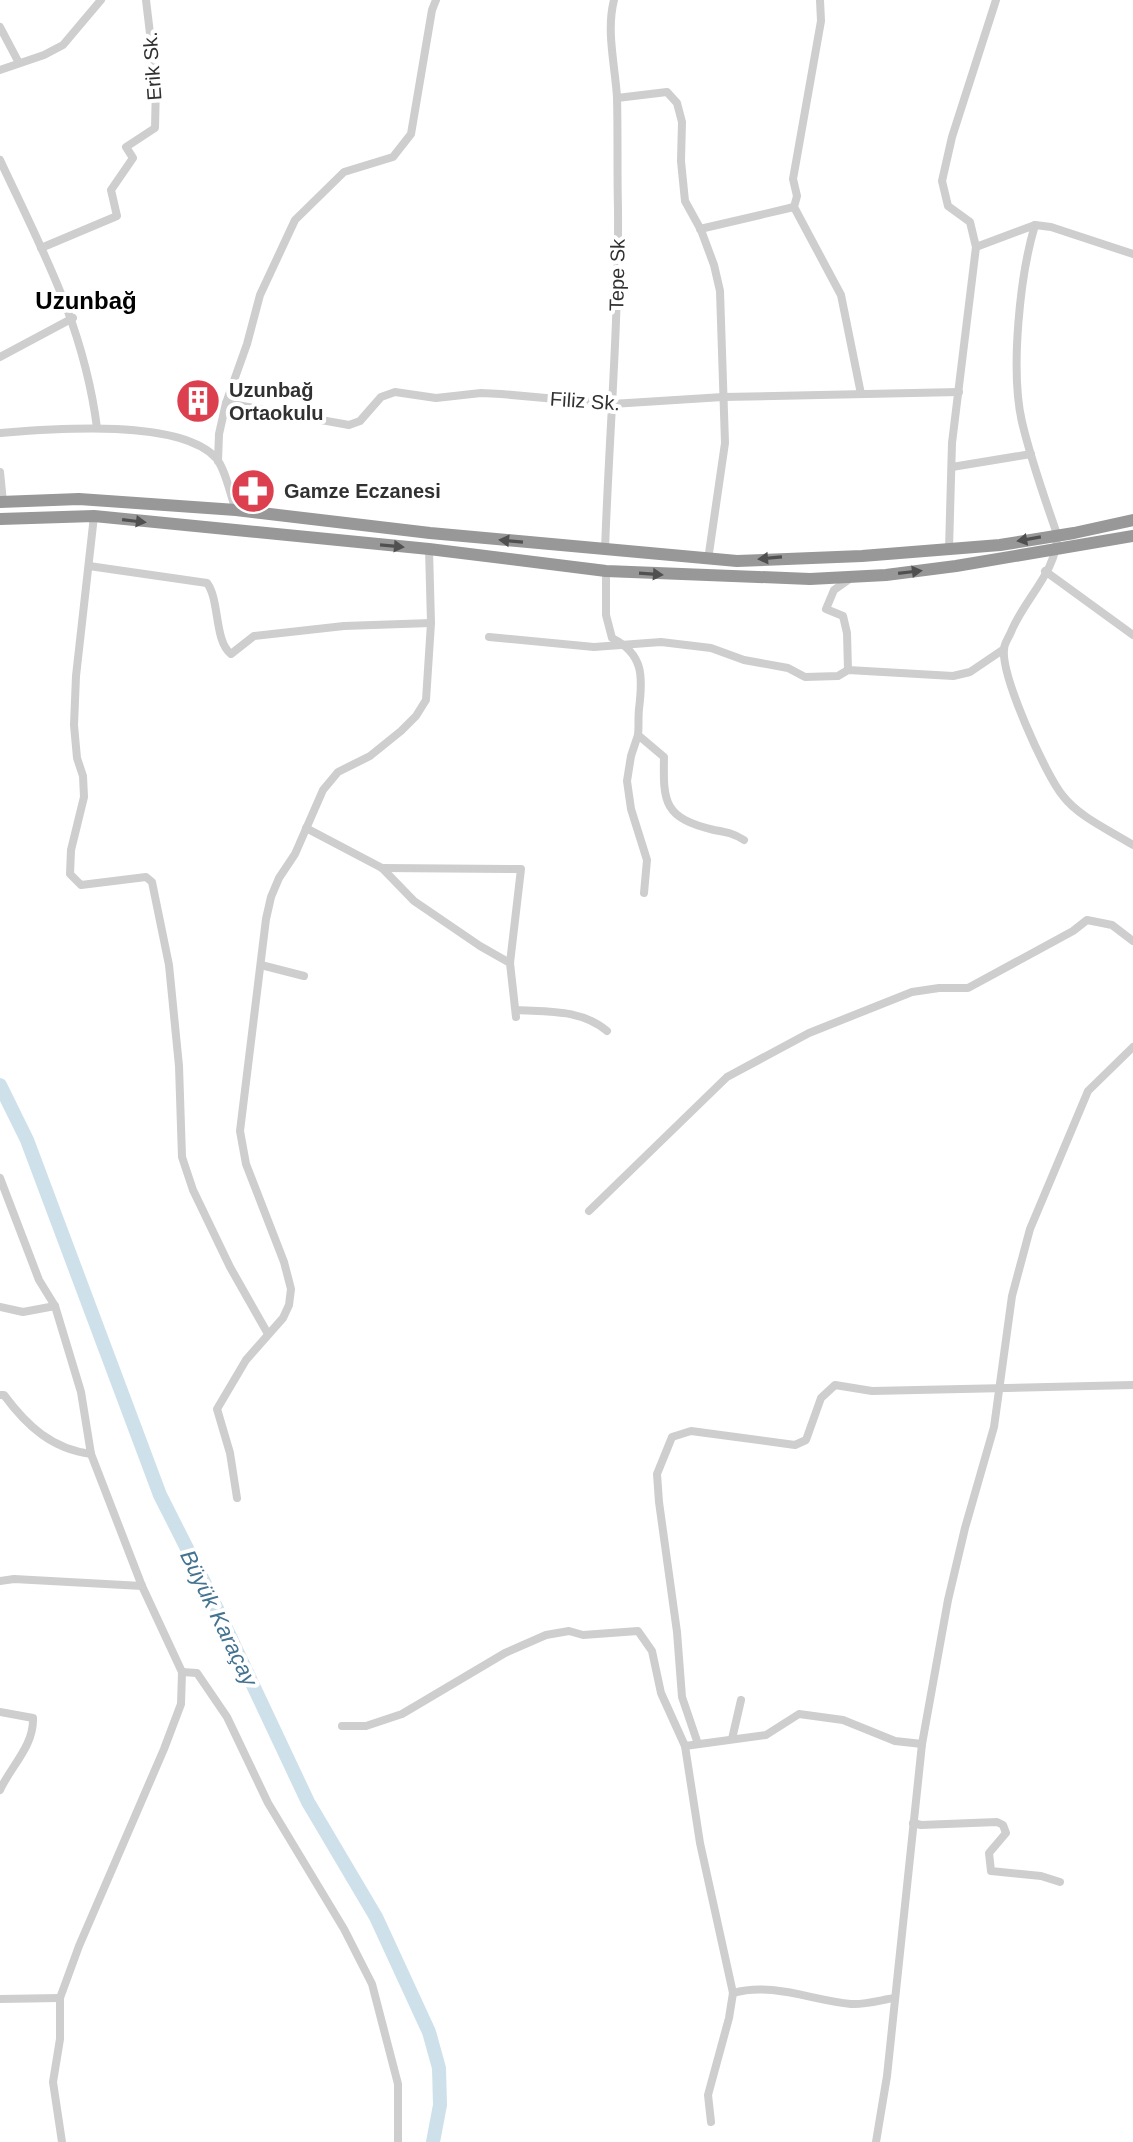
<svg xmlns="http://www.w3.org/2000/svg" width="1133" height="2142" font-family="Arial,sans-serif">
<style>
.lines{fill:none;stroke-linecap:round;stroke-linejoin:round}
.river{stroke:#cee1eb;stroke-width:14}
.minor{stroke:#cecece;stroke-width:8}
.highway{stroke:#989898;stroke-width:12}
.oneway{fill:#505050}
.labels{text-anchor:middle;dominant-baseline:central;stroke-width:8;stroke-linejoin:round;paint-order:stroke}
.street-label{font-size:20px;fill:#313131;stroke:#fff}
.poi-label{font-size:20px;font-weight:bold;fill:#313131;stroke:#fff;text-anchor:start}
.water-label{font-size:22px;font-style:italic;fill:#437390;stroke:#fff}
.quarter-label{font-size:24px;font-weight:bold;fill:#000;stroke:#fff}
</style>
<rect width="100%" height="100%" fill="#fff"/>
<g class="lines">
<polyline class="river" points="0,1085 27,1140 160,1495 209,1592 308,1802 376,1917 429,2032 439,2068 440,2105 433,2142"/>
<g class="minor">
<polyline points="820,0 821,21 793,179 797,196 794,207 841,295 861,394"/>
<polyline points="0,27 19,63"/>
<polyline points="0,70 44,55 63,45 101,0"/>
<polyline points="617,98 667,92 677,103 682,122 681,161 685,201 701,230 714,265 720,291 725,443 708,560"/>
<path d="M0,160C43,252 84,326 97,428"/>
<path d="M1035,225C1020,275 1010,370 1022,422C1031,460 1044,497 1057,534C1058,571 1024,599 1011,632C1009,637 1004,644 1004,649C1001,676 1045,774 1063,796C1079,817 1111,831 1133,845"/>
<polyline points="700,229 794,207"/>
<polyline points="976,247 1035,225 1051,227 1133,254"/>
<polyline points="41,248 117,216 111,190 133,158 126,147 155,128 156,84 146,0"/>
<polyline points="0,357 73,318"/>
<polyline points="226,403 349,425 360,421 381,397 395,392 436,398 481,393 501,394 612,404 723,397 959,392"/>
<path d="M0,433C51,429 179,418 216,458C226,470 230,495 236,510"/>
<polyline points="218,461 219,434 226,403 247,344 260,295 295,220 344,172 393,157 411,134 432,10 436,0"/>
<polyline points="952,467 1031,454"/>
<polyline points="0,472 3,502"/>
<polyline points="94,516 76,676 74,725 77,758 83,776 84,797 71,850 70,874 81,885 146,877 152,882 169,965 179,1066 182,1157 193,1190 230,1267 268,1334"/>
<polyline points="949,549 952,443 976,247 970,222 948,206 942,181 952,137 996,0"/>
<path d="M605,550C609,436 619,322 618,208C617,171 618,134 617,97C615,65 606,31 614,0"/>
<path d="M89,566L207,583C220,600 214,641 231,654L254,636L344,626L431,623"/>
<path d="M606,571V615L612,638C644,654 643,677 639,709C638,718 639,726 638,735L664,757C663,803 664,818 714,830C726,832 733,833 744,840"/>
<polyline points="1045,571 1133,635"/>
<polyline points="489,637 594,647 661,642 711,648 744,660 788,668 805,677 838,676 848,670 953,676 970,672 1004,649"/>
<polyline points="848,670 847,633 843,616 826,609 834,590 851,578"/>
<polyline points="638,735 631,756 627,781 631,809 647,860 644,893"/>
<polyline points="306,828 382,868 414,901 480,946 510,963"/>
<polyline points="382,868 521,869 510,963 516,1017"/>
<polyline points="261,965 304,976"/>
<path d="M516,1010C548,1012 581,1009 607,1031"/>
<polyline points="0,1178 39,1280 55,1306 81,1392 91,1454 142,1586 182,1672 181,1704 164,1749 79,1946 60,1998 60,2039 53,2082 62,2142"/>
<polyline points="589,1211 727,1077 809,1033 912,992 939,988 968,988 1073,931 1087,920 1112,925 1133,941"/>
<polyline points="0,1307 23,1312 55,1306"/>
<path d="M0,1395H4C27,1426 52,1449 91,1454"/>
<polyline points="237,1498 230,1453 217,1409 246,1360 283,1318 289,1305 291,1289 284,1262 246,1164 240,1131 266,919 271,897 279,878 295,854 323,790 338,772 370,756 401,731 416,716 426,700 431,623 429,549"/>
<polyline points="0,1581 14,1579 142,1586"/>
<polyline points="182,1672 197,1673 227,1717 268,1803 344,1929 372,1984 398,2084 398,2142"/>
<path d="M0,1712L33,1718C34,1746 11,1766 0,1790"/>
<polyline points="342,1726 366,1726 402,1714 505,1653 546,1635 569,1631 583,1635 638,1631 652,1651 661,1693 685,1746 766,1735 799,1714 843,1720 895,1741 922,1744"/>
<polyline points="732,1739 741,1700"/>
<polyline points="698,1744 682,1697 677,1632 659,1502 657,1474 672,1437 691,1431 795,1445 806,1440 821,1398 835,1385 872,1391 1133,1385"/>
<polyline points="685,1746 700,1843 733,1993 729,2018 708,2095 711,2122"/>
<polyline points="913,1823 921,1825 997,1822 1003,1825 1006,1833 989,1853 991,1871 1041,1876 1060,1882"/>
<path d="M733,1993C772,1982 811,2000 851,2004C865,2005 881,2000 894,1998"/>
<polyline points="0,1999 60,1998"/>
<polyline points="876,2142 887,2076 922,1744 948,1600 965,1528 994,1427 1012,1296 1030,1229 1088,1091 1133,1047"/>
</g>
<g class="highway">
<polyline points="0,502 79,499 236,510 430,533 737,561 862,556 1000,545 1074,533 1133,520"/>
<polyline points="0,519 94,516 429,549 606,571 810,579 886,575 956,566 1133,536"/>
</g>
</g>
<defs><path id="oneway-solid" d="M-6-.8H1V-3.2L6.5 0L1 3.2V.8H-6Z" transform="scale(2)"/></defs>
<g class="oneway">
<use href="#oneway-solid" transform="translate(134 521) rotate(7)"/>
<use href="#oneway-solid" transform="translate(1029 539) rotate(170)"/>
<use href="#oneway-solid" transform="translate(511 541) rotate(-175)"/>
<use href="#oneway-solid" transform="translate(392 546) rotate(5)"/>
<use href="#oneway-solid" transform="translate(770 558) rotate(175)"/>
<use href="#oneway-solid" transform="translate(910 572) rotate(-7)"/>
<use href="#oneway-solid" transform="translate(651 574) rotate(4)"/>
</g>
<defs>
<g id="building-disc" transform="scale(2.3)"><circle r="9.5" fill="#dc3f4e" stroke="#fff"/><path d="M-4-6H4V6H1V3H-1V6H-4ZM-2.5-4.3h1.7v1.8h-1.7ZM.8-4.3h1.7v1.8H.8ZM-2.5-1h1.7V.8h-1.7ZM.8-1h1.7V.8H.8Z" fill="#fff"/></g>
<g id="pharmacy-disc" transform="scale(2.3)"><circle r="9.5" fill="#dc3f4e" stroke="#fff"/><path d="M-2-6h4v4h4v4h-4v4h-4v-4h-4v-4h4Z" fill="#fff"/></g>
</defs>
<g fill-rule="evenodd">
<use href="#building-disc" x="198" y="401"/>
<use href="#pharmacy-disc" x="253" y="491"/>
</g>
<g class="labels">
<g class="street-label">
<text transform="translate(152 66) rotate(-94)">Erik Sk.</text>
<text transform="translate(617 275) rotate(-89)">Tepe Sk</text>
<text transform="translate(585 401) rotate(4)">Filiz Sk.</text>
</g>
<g class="poi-label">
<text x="229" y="390">Uzunbağ<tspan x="229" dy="23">Ortaokulu</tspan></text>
<text x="284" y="491">Gamze Eczanesi</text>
</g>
<g class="water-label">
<text transform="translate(219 1618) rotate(64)">Büyük Karaçay</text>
</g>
<g class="quarter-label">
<text x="86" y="300">Uzunbağ</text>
</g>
</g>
</svg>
